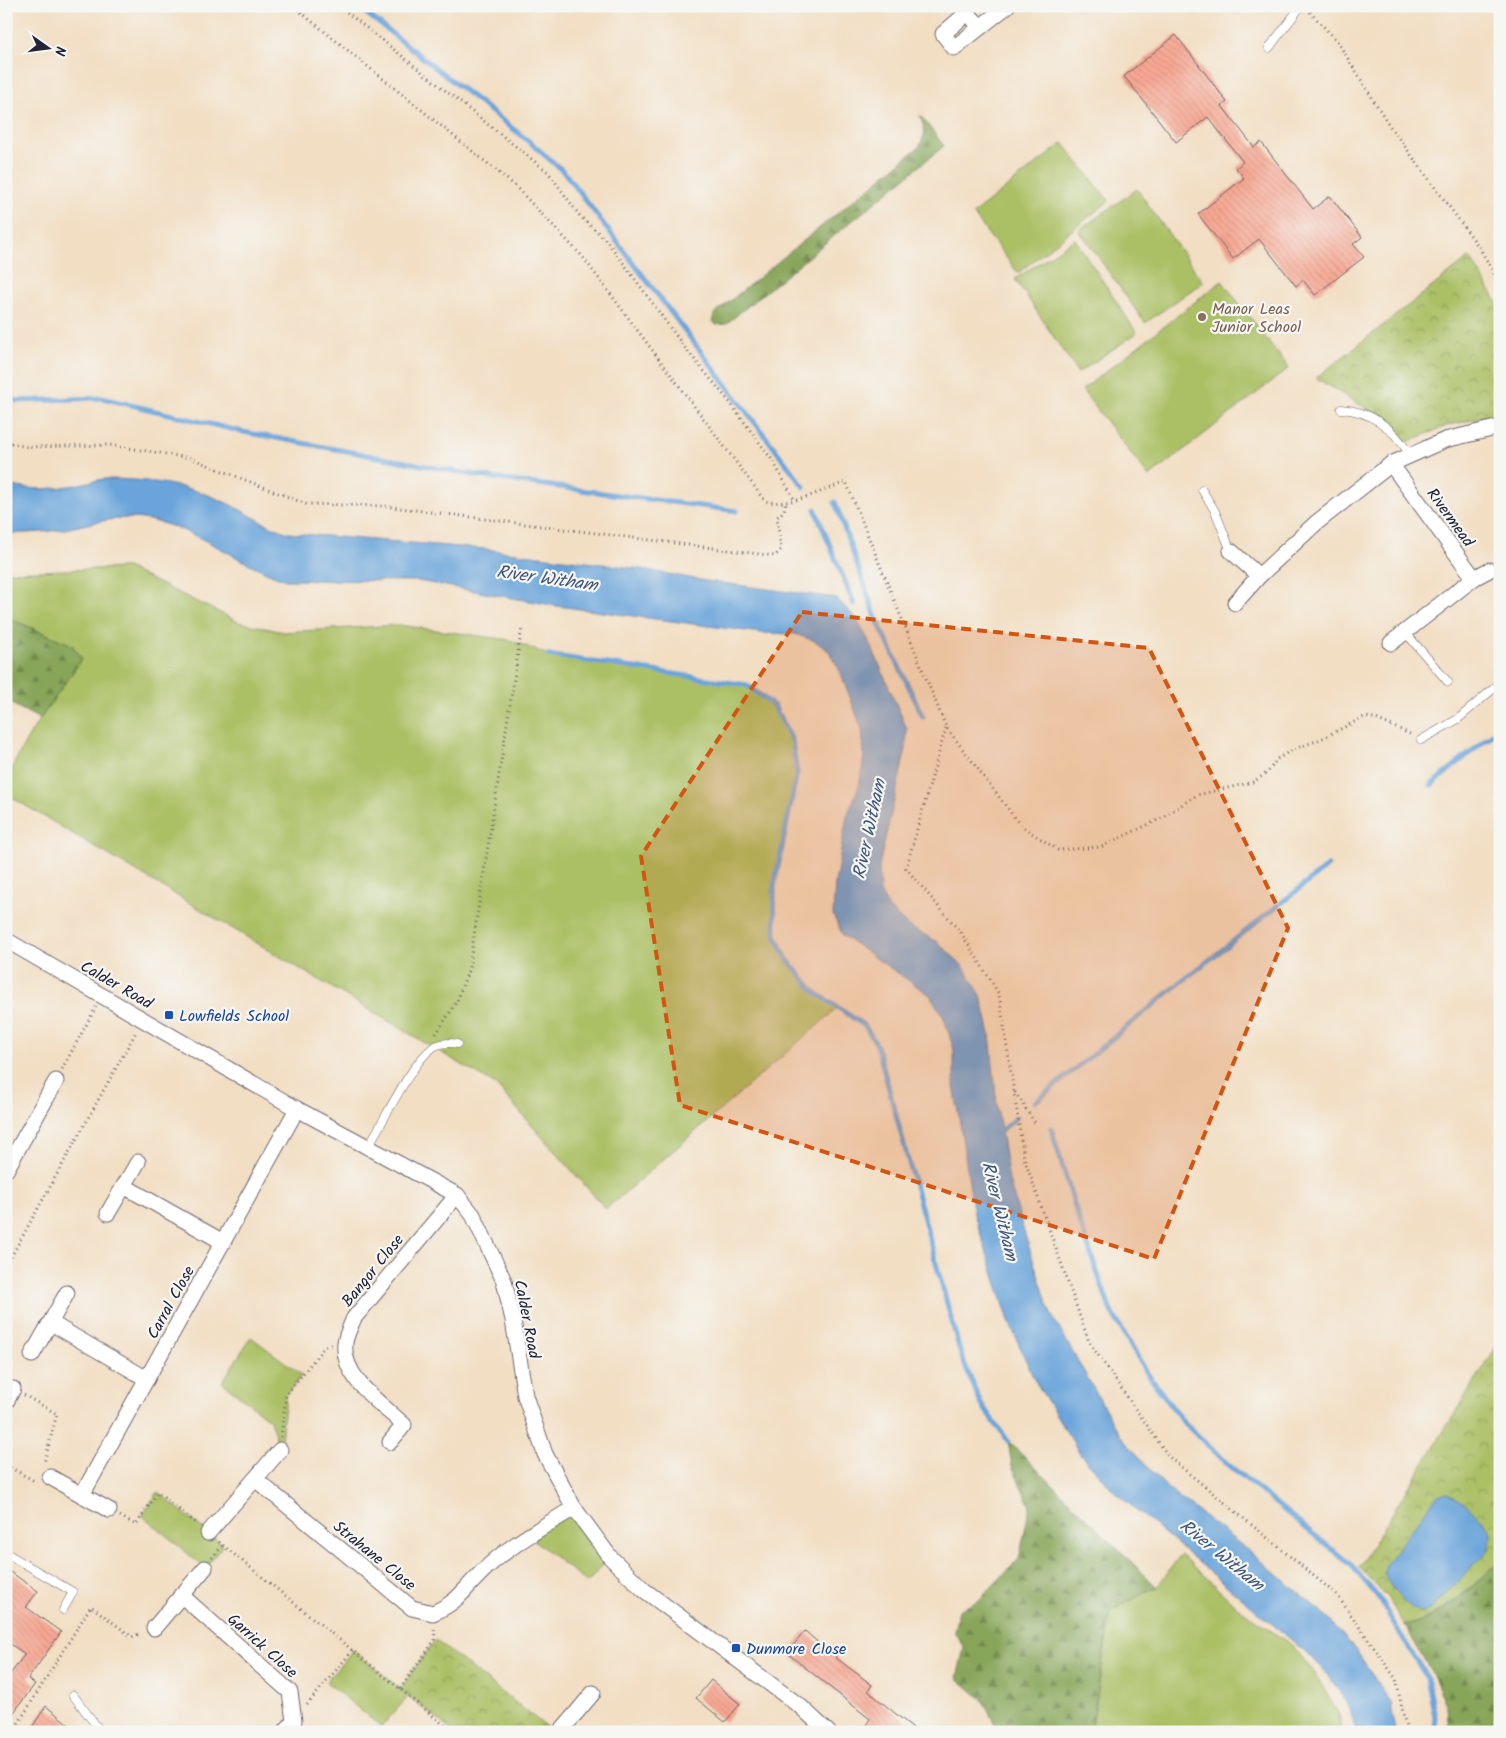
<svg xmlns="http://www.w3.org/2000/svg" width="1506" height="1738" font-family="Kalam,sans-serif">
	<style>
		.grass { fill: #abc065; stroke: #667150 }
		.forest { fill: url(#forest-firs); stroke: #55644a }
		.park { fill: url(#park-crowns); stroke: #667150 }
		.water { fill: #6aa4da; stroke: #46638a }
		.lines { fill: none; stroke-linecap: round; stroke-linejoin: round }
		.stream { stroke: #6aa4da; stroke-width: 5 }
		.building { fill: url(#building-back-hatch) }
		.service-casing { stroke: #6b646b; stroke-width: 9 }
		.minor-casing { stroke: #6b646b; stroke-width: 17 }
		.path { stroke: #6b646b; stroke-width: 3; stroke-dasharray: 1 4; stroke-linecap: butt }
		.service { stroke: #fff; stroke-width: 8 }
		.minor { stroke: #fff; stroke-width: 15 }
		.marked { fill: #d45411; fill-opacity: 0.2; stroke: #d45411; stroke-width: 4; stroke-dasharray: 10 6; stroke-linejoin: round }
		.education-dot { fill: #8d6e63; stroke: #f6f6f2; stroke-width: 2 }
		.transit-dot { fill: #1a4fb4; stroke: #f6f6f2; stroke-width: 2 }
		.labels { text-anchor: middle; stroke-width: 4.5; stroke-linejoin: round; paint-order: stroke }
		.education-label { font-size: 16px; fill: #785e54; stroke: #f6f6f2; text-anchor: start }
		.street-label { font-size: 16px; fill: #22223b; stroke: #f6f6f2 }
		.transit-label { font-size: 16px; fill: #164399; stroke: #f6f6f2; text-anchor: start }
		.water-label { font-size: 18px; font-style: italic; fill: #3f567b; stroke: #f6f6f2 }
	</style>
	<defs>
		<pattern id="forest-firs" width="22" height="20" patternUnits="userSpaceOnUse" patternTransform="scale(1.25)"><rect width="22" height="20" fill="#88a65a"/><path d="M5 1l3.5 6h-7zM16 11l3.5 6h-7z" fill="#6f874c"/></pattern>
		<pattern id="park-crowns" width="20" height="18" patternUnits="userSpaceOnUse" patternTransform="scale(1.25)"><rect width="20" height="18" fill="#abc065"/><path d="M2 6a3 3 0 1 1 6 0M12 15a3 3 0 1 1 6 0" fill="none" stroke="#8b9c54"/></pattern>
		<pattern id="building-back-hatch" width="6" height="6" patternUnits="userSpaceOnUse" patternTransform="scale(1.25)"><rect width="6" height="6" fill="#f8a893"/><path d="M-1 5l2 2M0 0l6 6M5-1l2 2" fill="none" stroke="#d49080"/></pattern>
	</defs>
	<rect width="100%" height="100%" fill="#f6f6f2"/>
	<filter id="ink" filterUnits="userSpaceOnUse"><feTurbulence type="fractalNoise" baseFrequency=".02" numOctaves="2"/><feDisplacementMap in="SourceGraphic" scale="10" xChannelSelector="R" yChannelSelector="G"/><feConvolveMatrix kernelMatrix="1 2 1 2 8 2 1 2 1" color-interpolation-filters="sRGB"/></filter>
	<filter id="wash" filterUnits="userSpaceOnUse"><feTurbulence type="fractalNoise" baseFrequency=".0096" numOctaves="4" result="noise"/><feDisplacementMap in="SourceGraphic" scale="20" xChannelSelector="R" yChannelSelector="G"/><feGaussianBlur stdDeviation="1.12" result="paint"/><feColorMatrix in="noise" values="0 0 0 0 0 0 0 0 0 0 0 0 0 0 0 0 0 1.4 0 .05"/><feComposite in="paint" operator="in"/></filter>
	<g filter="url(#wash)">
		<rect width="100%" height="100%" fill="#f2dec3"/>
		<!-- grass -->
		<g class="grass">
			<polygon points="1063,143 1109,201 1018,273 973,214"/>
			<polygon points="1137,189 1203,282 1145,323 1079,230"/>
			<polygon points="1075,239 1137,333 1078,373 1015,279"/>
			<polygon points="1222,281 1289,368 1149,477 1082,390"/>
			<path d="M127 568 239 622 283 632 399 625 510 640 548 655 747 685 774 706 792 740 797 773 774 887 775 935 787 959 815 992 839 1007 606 1209 496 1085 6 794C6 759 61 689 82 659L72 645 6 617V572Z"/>
			<polygon points="251,1337 302,1375 286,1395 280,1450 270,1420 222,1382"/>
			<polygon points="158,1492 223,1545 205,1568 142,1515"/>
			<polygon points="574,1508 610,1557 587,1583 529,1536"/>
			<polygon points="1181,1554 1237,1607 1293,1646 1315,1674 1339,1715 1342,1732 1091,1732 1111,1610 1157,1587"/>
			<polygon points="353,1650 409,1696 381,1727 326,1682"/>
		</g>
		<!-- forest -->
		<g class="forest">
			<polygon points="920,115 944,146 726,324 716,325 713,321 714,314 920,146 925,132"/>
			<polygon points="6,617 72,645 82,659 40,719 6,701"/>
			<polygon points="1008,1441 1157,1587 1111,1611 1091,1732 999,1732 982,1699 957,1678 964,1648 954,1631 959,1610 978,1601 1019,1559 1030,1506 1012,1466"/>
			<path d="M1500 1561V1732H1449L1447 1706 1432 1673 1405 1626C1443 1619 1472 1586 1500 1561Z"/>
		</g>
		<!-- park -->
		<g class="park">
			<polygon points="1470,257 1500,307 1500,396 1492,415 1446,426 1405,443 1397,427 1316,378"/>
			<path d="M1500 1341V1561C1471 1587 1443 1616 1405 1626L1387 1597 1359 1567Z"/>
			<polygon points="435,1640 553,1732 453,1732 400,1689"/>
		</g>
		<!-- water -->
		<g class="water">
			<path d="M103 479C144 479 182 483 220 500 244 510 265 526 289 533L485 549 641 569 706 581 836 598 856 618 870 643 907 729 906 749 879 866 880 892 889 908 908 926 938 942 963 966 981 995 990 1034 997 1106 1009 1180 1024 1232 1051 1314 1120 1435 1167 1488 1253 1554 1324 1614 1356 1650 1391 1703 1395 1732H1356C1350 1699 1329 1676 1307 1653L1116 1493 1081 1455 1034 1379 1010 1324 974 1214 954 1086V1050L944 1018 930 995 843 936 833 915 835 883 847 816 859 786 864 757 862 729 840 671 829 651 815 641 795 634 762 633 557 606 418 581 286 580C237 563 196 527 143 519 111 515 83 527 52 531 37 533 21 533 6 534V485C45 493 65 487 103 479Z"/>
			<path d="M1446 1493C1459 1496 1488 1522 1491 1535 1492 1540 1489 1546 1488 1551L1432 1608 1424 1613C1407 1609 1391 1589 1384 1574L1386 1564 1438 1495Z"/>
		</g>
		<g class="lines">
			<!-- stream -->
			<g class="stream">
				<polyline points="357,6 531,143 564,172 804,487"/>
				<polyline points="6,397 17,401 102,398 243,432 492,478 737,511"/>
				<polyline points="835,502 876,618 923,717"/>
				<polyline points="815,509 854,604"/>
				<polyline points="548,655 747,685 774,706 792,740 797,773 774,887 775,935 787,959 815,992 865,1026 877,1045 961,1355 981,1404 1008,1441"/>
				<polyline points="1431,785 1500,728"/>
				<polyline points="1035,1102 1180,983 1328,866"/>
				<polyline points="1051,1128 1079,1220 1110,1309 1147,1373 1184,1423 1230,1466 1351,1565 1378,1597 1427,1678 1435,1716 1434,1732"/>
				<polyline points="998,1133 1017,1117"/>
			</g>
		</g>
		<g id="blocks">
			<!-- building -->
			<g class="building">
				<polygon points="1176,35 1227,102 1222,106 1254,147 1261,142 1313,209 1330,196 1362,237 1353,244 1364,257 1315,295 1303,280 1296,286 1259,239 1233,259 1198,214 1244,178 1236,168 1243,162 1208,117 1176,142 1124,76"/>
				<polygon points="6,1569 38,1591 26,1607 61,1632 28,1679 35,1684 6,1723 6,1680 25,1654 6,1641"/>
				<polygon points="805,1631 822,1646 837,1655 835,1657 872,1685 868,1691 918,1732 874,1732 866,1725 870,1719 787,1653"/>
				<polygon points="711,1680 740,1704 725,1722 696,1698"/>
				<polygon points="46,1706 78,1732 29,1732"/>
			</g>
		</g>
	</g>
	<g filter="url(#ink)">
		<use href="#blocks" fill-opacity="0" stroke="#6b646b" stroke-width="1"/>
		<g class="lines">
			<!-- service casing -->
			<g class="service-casing">
				<g id="service">
					<polyline points="1269,48 1301,6"/>
					<path d="M1341 409C1372 411 1394 429 1410 455"/>
					<polyline points="1202,490 1215,511 1231,551"/>
					<polyline points="1405,632 1448,682"/>
					<polyline points="1421,740 1458,719 1500,683"/>
					<path d="M370 1148 373 1138C387 1115 413 1060 435 1046 441 1043 451 1042 457 1044"/>
					<polyline points="6,1553 73,1592 63,1610"/>
					<polyline points="73,1695 101,1732"/>
				</g>
			</g>
			<!-- minor casing -->
			<g class="minor-casing">
				<g id="minor">
					<polyline points="981,27 967,13 943,34 954,48 1007,6"/>
					<polyline points="1391,464 1474,578 1391,643"/>
					<polyline points="1231,551 1259,576"/>
					<polyline points="1474,578 1489,570"/>
					<polyline points="1235,603 1259,576 1316,523 1391,464 1445,440 1500,427"/>
					<polyline points="6,940 297,1109 457,1195 473,1215 504,1281 513,1320 525,1396 545,1454 574,1508 610,1557 644,1590 801,1707 828,1732"/>
					<polyline points="6,1170 56,1081"/>
					<polyline points="124,1186 223,1242"/>
					<polyline points="108,1213 138,1162"/>
					<polyline points="51,1323 147,1379"/>
					<polyline points="32,1355 67,1293"/>
					<polyline points="6,1402 13,1389"/>
					<path d="M390 1442 404 1425C382 1404 341 1378 345 1343 346 1335 351 1325 354 1318L457 1195"/>
					<path d="M280 1450 255 1479 412 1608 433 1613C460 1601 462 1591 482 1572 508 1546 543 1527 574 1508"/>
					<polyline points="50,1477 82,1495"/>
					<polyline points="109,1510 82,1495 297,1109"/>
					<polyline points="208,1533 255,1479"/>
					<polyline points="181,1595 290,1692 294,1721 285,1732"/>
					<polyline points="154,1628 205,1568"/>
					<polyline points="560,1732 593,1693"/>
				</g>
			</g>
			<!-- path -->
			<g class="path">
				<path d="M293 6 513 184 582 256 765 501C790 508 822 490 846 482L946 727 1021 826 1058 850 1101 847 1160 819 1197 795 1253 782 1268 772 1277 759 1294 749 1319 740 1364 717 1374 718 1412 735"/>
				<polyline points="339,6 548,172 580,216 606,240 619,257 685,348 728,400 773,461 794,499"/>
				<polyline points="1310,12 1337,41 1389,125 1479,247 1500,284"/>
				<polyline points="6,442 27,447 110,445 190,458 306,504 384,506 775,556 781,550 777,517 784,511 786,502"/>
				<polyline points="946,728 906,868 962,934 999,994 1024,1158 1089,1342 1169,1457 1337,1595 1396,1679 1407,1732"/>
				<polyline points="436,1034 457,1001 469,968 522,627"/>
				<polyline points="62,1069 96,1007"/>
				<polyline points="1015,1092 1035,1123"/>
				<polyline points="6,1266 136,1032"/>
				<polyline points="24,1395 57,1414 44,1463"/>
				<polyline points="281,1437 286,1395 325,1346 331,1345"/>
				<polyline points="6,1465 36,1482"/>
				<polyline points="120,1516 136,1525 158,1492 198,1525"/>
				<polyline points="219,1542 453,1732"/>
				<polyline points="212,1558 223,1545"/>
				<polyline points="400,1689 435,1640 434,1626"/>
				<polyline points="307,1705 353,1650"/>
				<polyline points="13,1732 91,1606 132,1637 141,1633"/>
			</g>
			<!-- service -->
			<use href="#service" class="service"/>
			<!-- minor -->
			<use href="#minor" class="minor"/>
		</g>
	</g>
	<!-- marked area -->
	<path class="marked" d="M802 612 1149 648 1288 928 1154 1259 680 1105 641 856Z"/>
	<!-- markers -->
	<circle class="education-dot" cx="1202" cy="317" r="5"/>
	<g class="transit-dot">
		<rect x="164" y="1010" width="10" height="10" rx="2.5"/>
		<rect x="731" y="1643" width="10" height="10" rx="2.5"/>
	</g>
	<g class="labels">
		<!-- education labels -->
		<g class="education-label">
			<text x="1212" y="314">Manor Leas<tspan x="1212" dy="18">Junior School</tspan></text>
		</g>
		<!-- street labels -->
		<g class="street-label">
			<text transform="translate(1451 517) rotate(54)" y="6">Rivermead</text>
			<text transform="translate(117 984) rotate(30)" y="6">Calder Road</text>
			<text transform="translate(372 1270) rotate(-51)" y="6">Bangor Close</text>
			<text transform="translate(170 1302) rotate(-61)" y="6">Carral Close</text>
			<text transform="translate(528 1319) rotate(79)" y="6">Calder Road</text>
			<text transform="translate(375 1555) rotate(39)" y="6">Strahane Close</text>
			<text transform="translate(263 1645) rotate(42)" y="6">Garrick Close</text>
		</g>
		<!-- transit labels -->
		<g class="transit-label">
			<text x="179" y="1021">Lowfields School</text>
			<text x="746" y="1654">Dunmore Close</text>
		</g>
		<!-- water labels -->
		<g class="water-label">
			<text transform="translate(547 578) rotate(8)" y="6">River Witham</text>
			<text transform="translate(869 829) rotate(-78)" y="6">River Witham</text>
			<text transform="translate(1000 1211) rotate(76)" y="6">River Witham</text>
			<text transform="translate(1222 1555) rotate(39)" y="6">River Witham</text>
		</g>
	</g>
	<!-- margin -->
	<rect width="1506" height="1738" fill="none" stroke="#f6f6f2" stroke-width="25"/>
	<!-- north arrow -->
	<g transform="translate(48 48) rotate(104)" stroke="#f6f6f2" stroke-width="4" paint-order="stroke">
	<path d="M0-4L9 19L0 12L-9 19Z" fill="#22223b"/>
	<text y="-8" font-size="14" font-weight="bold" text-anchor="middle" fill="#22223b">N</text>
	</g>
</svg>
